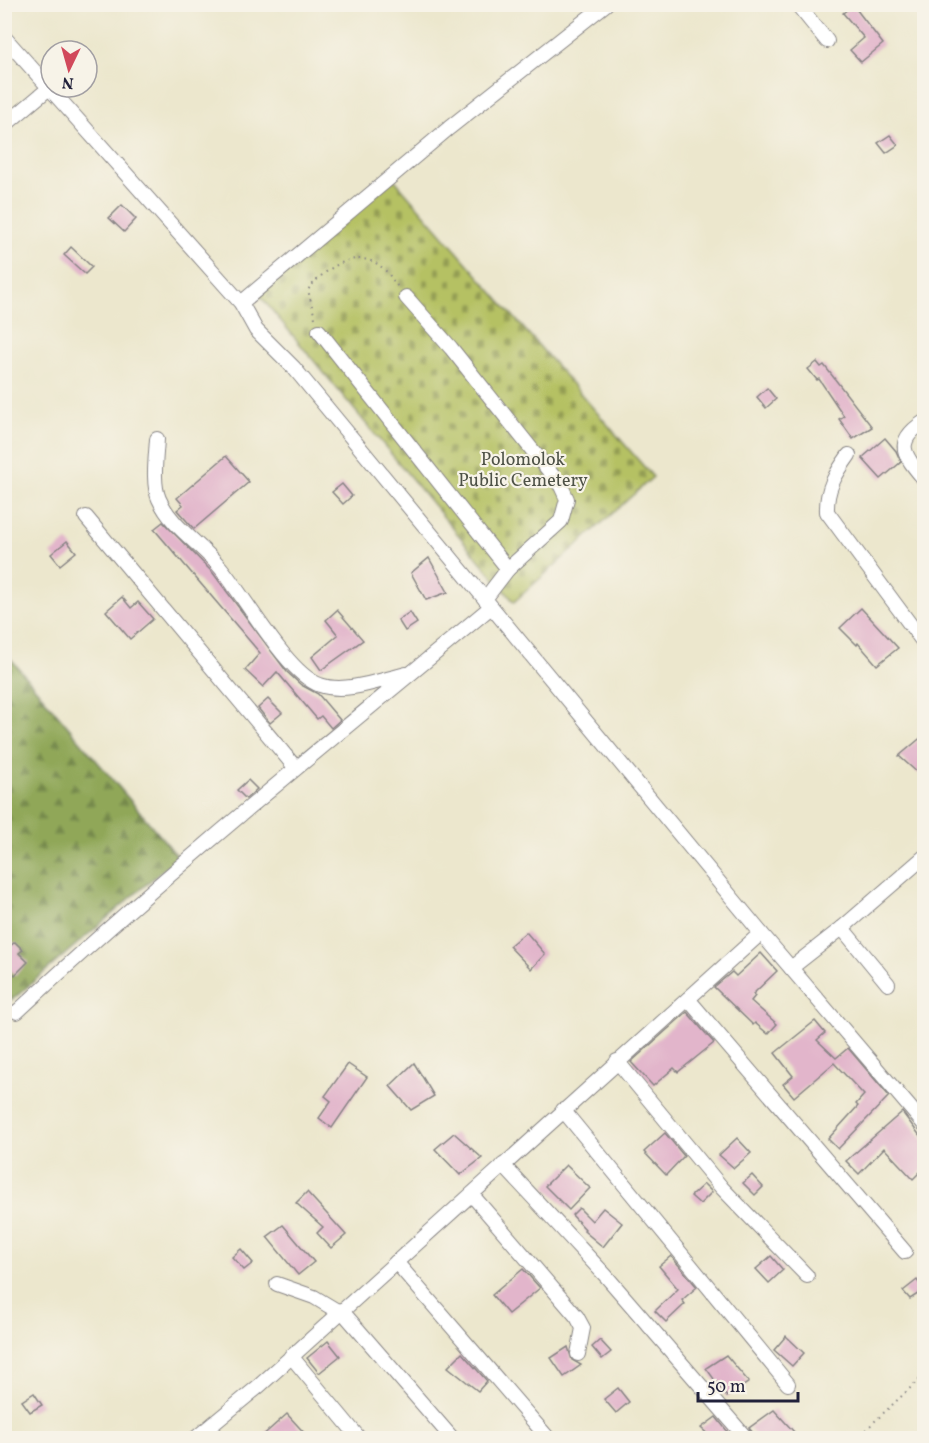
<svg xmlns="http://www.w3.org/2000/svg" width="929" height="1443" font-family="Vollkorn,serif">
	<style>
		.forest { fill: url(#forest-firs); stroke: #59644a; stroke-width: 1.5 }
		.cemetery { fill: url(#cemetery-stones); stroke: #6c724f; stroke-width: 1.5 }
		.building { fill: #e2b5cb }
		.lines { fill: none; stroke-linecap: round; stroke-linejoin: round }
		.minor-casing { stroke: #878484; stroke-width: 16 }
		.path { stroke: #878484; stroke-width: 2; stroke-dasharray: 1.5 4.5; stroke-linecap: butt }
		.minor { stroke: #fff; stroke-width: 14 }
		.labels { text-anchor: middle; stroke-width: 4.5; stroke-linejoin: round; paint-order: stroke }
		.park-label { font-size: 18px; fill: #4e5247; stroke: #f7f3e8 }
	</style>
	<defs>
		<pattern id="forest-firs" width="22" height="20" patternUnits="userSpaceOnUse" patternTransform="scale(1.5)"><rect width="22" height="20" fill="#90a759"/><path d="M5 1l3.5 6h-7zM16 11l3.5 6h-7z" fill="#75884b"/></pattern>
		<pattern id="cemetery-stones" width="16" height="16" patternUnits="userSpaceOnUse" patternTransform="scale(1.5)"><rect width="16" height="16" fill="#b5c163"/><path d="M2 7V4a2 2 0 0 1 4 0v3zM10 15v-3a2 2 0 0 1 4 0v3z" fill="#939c53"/></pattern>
	</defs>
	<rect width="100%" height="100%" fill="#f7f3e8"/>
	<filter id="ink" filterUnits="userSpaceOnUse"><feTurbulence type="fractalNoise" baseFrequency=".0167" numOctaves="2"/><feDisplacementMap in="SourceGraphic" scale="12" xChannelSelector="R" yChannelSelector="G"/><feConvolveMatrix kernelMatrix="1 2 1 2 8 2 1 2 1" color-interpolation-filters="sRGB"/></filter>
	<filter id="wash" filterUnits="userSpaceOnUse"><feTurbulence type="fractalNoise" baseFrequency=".008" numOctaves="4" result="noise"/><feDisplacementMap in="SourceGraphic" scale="24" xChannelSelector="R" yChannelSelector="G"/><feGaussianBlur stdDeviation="1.35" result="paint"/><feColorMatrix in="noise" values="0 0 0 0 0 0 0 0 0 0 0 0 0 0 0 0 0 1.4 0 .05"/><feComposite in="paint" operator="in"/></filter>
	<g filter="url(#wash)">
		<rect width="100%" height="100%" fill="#ece7cd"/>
		<!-- forest -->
		<polygon class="forest" points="4,651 178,857 12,1000 4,991"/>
		<!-- cemetery -->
		<polygon class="cemetery" points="394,179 653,477 514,602 256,291"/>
		<g id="blocks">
			<!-- building -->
			<g class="building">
				<polygon points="853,5 883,44 861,62 850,50 864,38 843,13"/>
				<polygon points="890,135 898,145 886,153 878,143"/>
				<polygon points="122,205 136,219 124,232 109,218"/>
				<polygon points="71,247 92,267 85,274 64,255"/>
				<polygon points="817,362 821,367 824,365 872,427 853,439 839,419 844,416 819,379 817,380 808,369"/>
				<polygon points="767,388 776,399 766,408 757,397"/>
				<polygon points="885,438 896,451 901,462 881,479 862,458"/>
				<polygon points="226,456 249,482 194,529 177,510 183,505 177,498"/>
				<polygon points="342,484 352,496 343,504 332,492"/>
				<polygon points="163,522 213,573 287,672 301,685 318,694 340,720 331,728 321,716 317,719 277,672 263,687 245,670 260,653 154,529"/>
				<polygon points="67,541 76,552 60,565 51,554"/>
				<polygon points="429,558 448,592 426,600 411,573"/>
				<polygon points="122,597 131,608 138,602 153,619 130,639 106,611"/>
				<polygon points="861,608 898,648 877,665 858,643 857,645 840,628"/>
				<polygon points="337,610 363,640 321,670 312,657 338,635 326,620"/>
				<polygon points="410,612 417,623 405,631 398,620"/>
				<polygon points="268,699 282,713 270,723 258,708"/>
				<polygon points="924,735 924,768 919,774 899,756"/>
				<polygon points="248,780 257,789 246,799 237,790"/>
				<polygon points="526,932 545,954 531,969 509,946"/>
				<polygon points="15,942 23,950 19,953 28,962 15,975 4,965 4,951"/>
				<polygon points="761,953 777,971 753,994 755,996 751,1001 777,1024 768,1034 755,1023 753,1025 714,987 732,972 736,976"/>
				<polygon points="687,1012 714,1043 678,1072 674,1068 653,1086 631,1062"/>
				<polygon points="815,1021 825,1033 817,1040 836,1058 848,1048 889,1096 838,1149 828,1139 858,1106 856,1104 864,1095 834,1063 794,1097 783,1084 793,1076 775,1053"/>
				<polygon points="414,1063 434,1096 411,1110 390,1086"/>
				<polygon points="348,1064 367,1077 332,1128 319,1118 331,1101 325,1096"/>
				<polygon points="902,1112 924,1141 924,1168 913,1179 884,1148 859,1174 846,1161"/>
				<polygon points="454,1133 482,1158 460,1175 435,1149"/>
				<polygon points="665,1133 684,1156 666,1175 644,1152"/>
				<polygon points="737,1138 751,1153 734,1168 719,1155"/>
				<polygon points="566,1165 590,1188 569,1210 545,1186"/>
				<polygon points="752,1175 763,1187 755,1195 743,1183"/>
				<polygon points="704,1184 712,1192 700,1204 691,1196"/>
				<polygon points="307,1192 346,1235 331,1248 317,1233 323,1227 296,1203"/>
				<polygon points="579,1208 592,1221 603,1208 622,1223 603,1247 584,1231 585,1229 572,1215"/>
				<polygon points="283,1225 314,1262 298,1275 267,1237"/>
				<polygon points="241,1249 253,1263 244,1270 232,1257"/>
				<polygon points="671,1256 697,1287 682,1300 685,1304 666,1322 655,1311 678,1289 659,1266"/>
				<polygon points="771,1256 783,1270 769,1283 756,1269"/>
				<polygon points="523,1269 540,1288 508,1314 492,1295"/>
				<polygon points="917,1280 924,1290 910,1299 903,1291"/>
				<polygon points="786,1336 804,1353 792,1366 774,1350"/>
				<polygon points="600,1340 611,1352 602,1359 592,1347"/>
				<polygon points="328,1341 340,1356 319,1373 307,1358"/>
				<polygon points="568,1347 572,1360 581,1365 564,1377 551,1358"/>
				<polygon points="462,1353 487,1381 478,1391 448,1367"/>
				<polygon points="726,1355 749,1382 727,1397 706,1368"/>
				<polygon points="618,1388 629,1402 616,1413 604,1399"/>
				<polygon points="34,1393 42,1405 30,1412 22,1401"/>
				<polygon points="774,1410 794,1432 787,1438 757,1438 749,1428"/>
				<polygon points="287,1414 309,1438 260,1438"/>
				<polygon points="716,1417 728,1432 720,1438 712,1438 701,1428"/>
			</g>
		</g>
	</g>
	<g filter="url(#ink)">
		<use href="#blocks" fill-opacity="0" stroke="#878484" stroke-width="1.5"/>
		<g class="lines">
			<!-- minor casing -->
			<g class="minor-casing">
				<g id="minor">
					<polyline points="797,4 827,41"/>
					<polyline points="4,37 241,303 256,330 294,368 761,933 924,1124"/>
					<polyline points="4,126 48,89"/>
					<polyline points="241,303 449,128 606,4"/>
					<polyline points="319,331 508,569 561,521 567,499 561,486 451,348 406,297"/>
					<path d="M924 422C893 442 904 455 924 479"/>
					<path d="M157 439C156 457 152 483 159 499 172 528 200 543 220 567 244 595 287 674 320 685 345 694 381 680 406 674"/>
					<path d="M849 455C836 473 826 489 827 512L924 643"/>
					<polyline points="86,517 295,767"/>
					<polyline points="485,599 508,569"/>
					<polyline points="842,928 888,984"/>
					<polyline points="791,968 842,928 924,857"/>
					<polyline points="688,999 905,1252"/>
					<path d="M17 1012C169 870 331 740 491 607"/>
					<polyline points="617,1061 722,1188 807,1276"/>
					<polyline points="563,1110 788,1384"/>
					<polyline points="503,1165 606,1276 746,1438"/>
					<polyline points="472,1195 577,1317 583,1328 578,1354"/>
					<polyline points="396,1262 548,1438"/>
					<polyline points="277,1284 314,1297 339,1312"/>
					<polyline points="341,1310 452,1438"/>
					<polyline points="291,1356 359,1438"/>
					<polyline points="196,1438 259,1386 761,933"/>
				</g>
			</g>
			<!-- path -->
			<g class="path">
				<path d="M315 318 308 290C323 270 355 247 380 266 387 270 393 281 398 287"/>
				<polyline points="857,1438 924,1375"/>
			</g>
			<!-- minor -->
			<use href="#minor" class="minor"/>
		</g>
	</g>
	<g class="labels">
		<!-- park labels -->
		<g class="park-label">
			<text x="523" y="465">Polomolok<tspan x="523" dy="21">Public Cemetery</tspan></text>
		</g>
	</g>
	<!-- margin -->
	<rect width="929" height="1443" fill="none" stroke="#f7f3e8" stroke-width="24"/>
	<!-- north arrow -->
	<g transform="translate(69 69) rotate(185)"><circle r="28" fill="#f7f3e8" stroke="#a29fa3" stroke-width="1.5"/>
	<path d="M0-4.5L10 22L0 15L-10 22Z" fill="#d1495b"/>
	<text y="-9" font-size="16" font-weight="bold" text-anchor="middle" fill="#22223b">N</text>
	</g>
	<!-- scale -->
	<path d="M698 1392v9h100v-9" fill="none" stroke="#22223b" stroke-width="3"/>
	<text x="707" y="1392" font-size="18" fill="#22223b" stroke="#f7f3e8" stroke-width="4.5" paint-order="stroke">50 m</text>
</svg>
